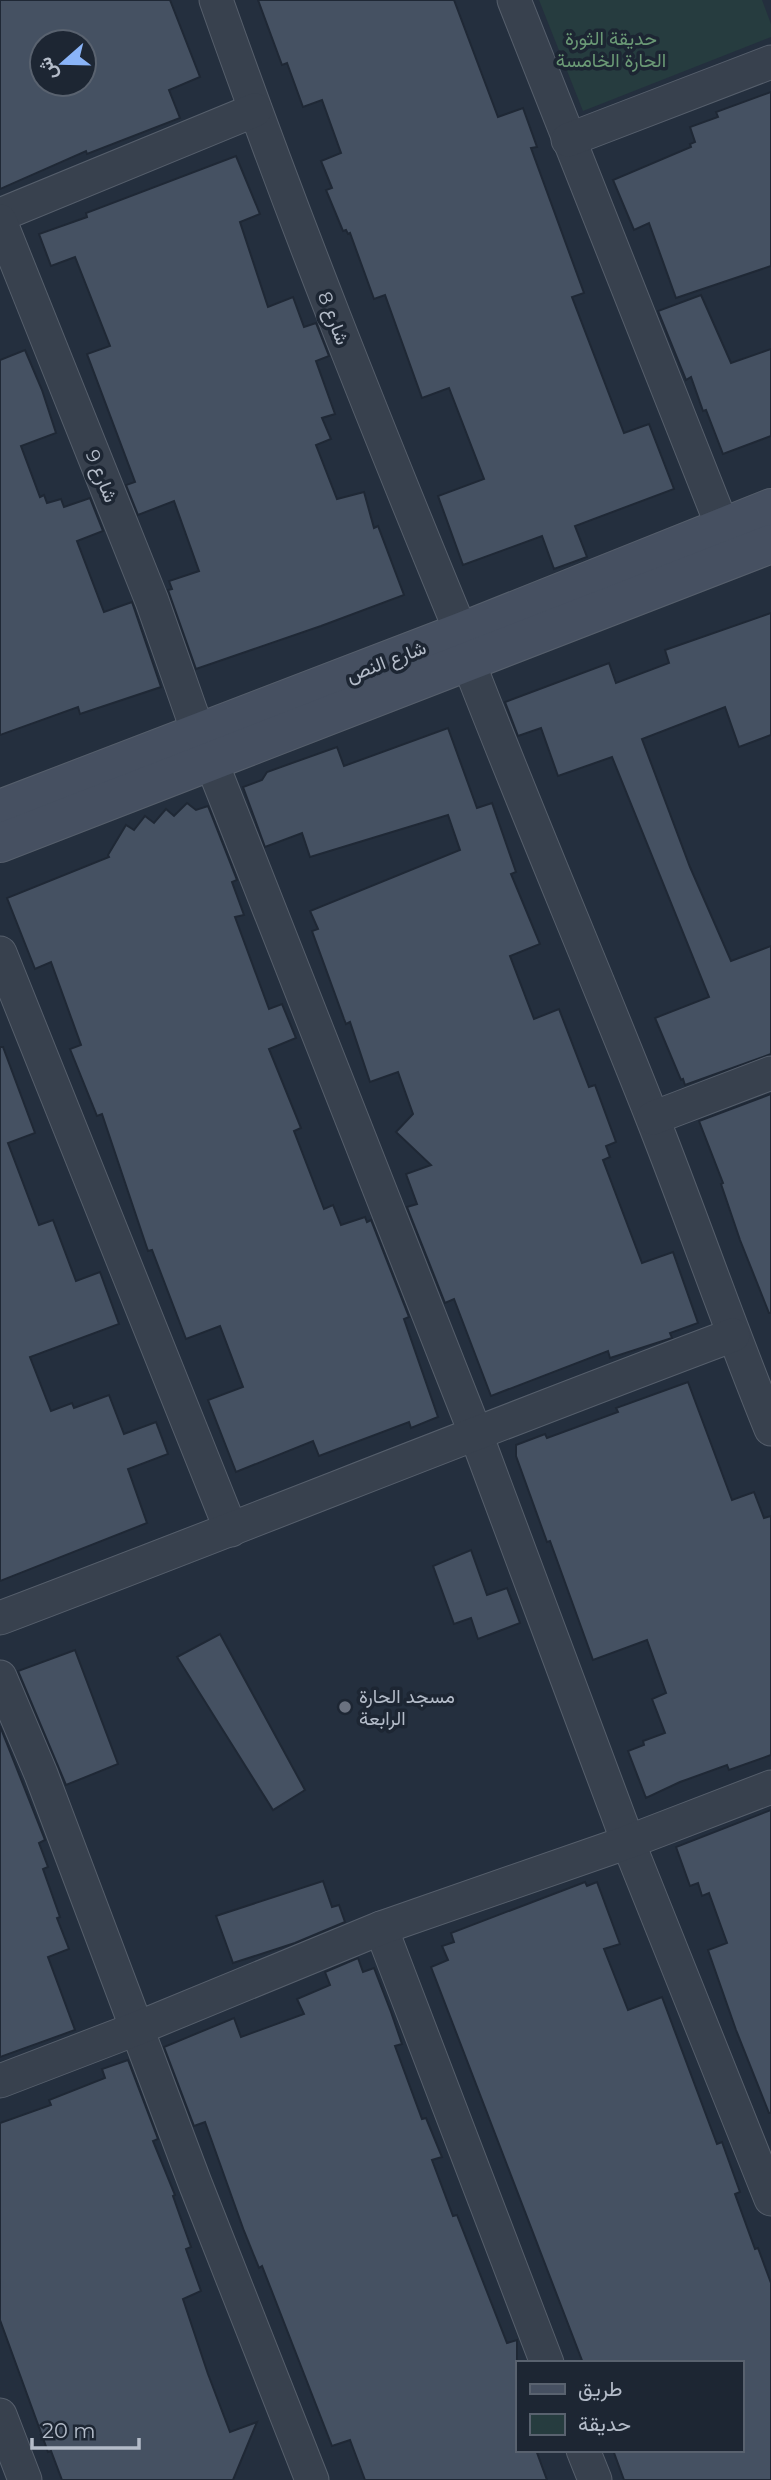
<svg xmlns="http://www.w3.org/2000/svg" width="771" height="2480" font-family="Montserrat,Vazirmatn,sans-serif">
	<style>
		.green { fill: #263c3f }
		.building { fill: #455162; stroke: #1f2835; stroke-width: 2; fill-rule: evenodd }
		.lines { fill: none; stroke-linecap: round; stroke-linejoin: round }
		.street-casing { stroke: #565f6c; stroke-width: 35 }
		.secondary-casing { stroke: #565f6c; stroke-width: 40 }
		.street { stroke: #38414e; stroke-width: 33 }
		.secondary { stroke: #465061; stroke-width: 38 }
		.worship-dot { fill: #6b7280; stroke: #1d2633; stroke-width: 2.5 }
		.labels { text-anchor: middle; stroke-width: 7; stroke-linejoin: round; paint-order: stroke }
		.park-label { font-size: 19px; fill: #6b9a76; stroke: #1d2633 }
		.street-label { font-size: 19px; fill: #b4bcc9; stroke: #1d2633 }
		.poi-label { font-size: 19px; fill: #b4bcc9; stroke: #1d2633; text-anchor: start }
	</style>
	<rect width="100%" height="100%" fill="#242f3e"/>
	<!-- green -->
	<polygon class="green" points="539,0 762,0 771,24 771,37 583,111"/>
	<!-- building -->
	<g class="building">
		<path d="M0 0H170L200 77 169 90 180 118 87 154 86 151 0 189ZM42 42H84V84H42Z"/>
		<polygon points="258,0 454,0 498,117 523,108 537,147 531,148 584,293 572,297 624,433 649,424 674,489 575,526 587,557 554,569 542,536 463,565 438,496 484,479 449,388 422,398 385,295 374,299 350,233 348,234 346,230 343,231 326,190 332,188 321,161 341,153 322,100 303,107 287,63 282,65"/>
		<polygon points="771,92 771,266 676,298 649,223 634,230 613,180 691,147 690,144 695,142 690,127 718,117 716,112"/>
		<polygon points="236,156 260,214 240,222 268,307 293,297 304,327 316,323 329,356 316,361 335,414 322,418 331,439 316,445 337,499 364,492 374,528 378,526 404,595 321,626 196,669 168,590 172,589 169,581 199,571 174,501 138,515 126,485 135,482 87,354 110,346 75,257 51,266 39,234 87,217 86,213"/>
		<polygon points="701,295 731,363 771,349 771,436 723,454 706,410 703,411 691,377 686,380 658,311"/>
		<polygon points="25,350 42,390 56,433 21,446 40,497 44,495 47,503 61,499 64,507 90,498 103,531 77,541 104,612 132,602 161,687 80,714 78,707 0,735 0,360"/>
		<polygon points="771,613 771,735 739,747 725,707 642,739 690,867 731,961 771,946 771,1054 685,1085 683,1079 681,1080 655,1018 709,997 612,757 558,776 541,728 518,736 505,702 609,663 616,683 669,663 665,650"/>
		<polygon points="448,728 477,808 492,803 516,872 511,874 540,944 510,956 534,1019 559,1009 589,1087 595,1085 616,1142 606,1146 610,1157 603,1160 642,1263 673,1252 698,1323 670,1333 672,1338 610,1358 608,1351 491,1396 454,1299 445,1303 407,1207 417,1204 406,1174 431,1165 396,1132 413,1114 398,1072 370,1082 350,1022 346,1024 344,1019 312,931 318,929 310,911 460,850 448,815 310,857 302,833 265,847 243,787 262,780 267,772 337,747 344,766"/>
		<polygon points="187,803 196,810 208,806 237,880 232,882 244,915 235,917 269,1009 282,1004 296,1038 269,1049 301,1128 294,1131 324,1209 333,1205 341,1225 365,1217 367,1222 371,1220 409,1317 404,1319 438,1417 411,1428 409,1422 319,1456 313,1441 236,1472 208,1400 243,1387 220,1326 186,1339 152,1250 148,1251 102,1114 97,1116 70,1049 81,1045 51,962 35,969 7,898 109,857 108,855 126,825 134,830 145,816 154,823 166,809 174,816"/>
		<polygon points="0,1047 3,1047 35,1133 8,1143 39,1225 53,1220 76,1281 100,1272 119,1324 30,1357 51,1411 72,1403 74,1408 109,1395 124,1434 156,1422 168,1454 128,1469 147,1523 0,1581"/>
		<polygon points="771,1094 771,1313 769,1313 740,1240 721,1184 723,1183 699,1121"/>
		<polygon points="688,1382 732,1500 754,1492 764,1518 771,1516 771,1755 729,1770 727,1765 680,1782 646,1798 628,1751 644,1745 643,1741 665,1733 652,1699 666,1693 647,1640 593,1660 550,1541 547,1542 516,1456 516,1445 545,1434 547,1438 618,1412 616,1408"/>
		<polygon points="471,1550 487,1595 507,1588 520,1623 478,1639 471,1618 454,1624 433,1566"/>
		<polygon points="220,1634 305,1790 273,1810 177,1657"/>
		<polygon points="75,1650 118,1764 66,1785 18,1671"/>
		<polygon points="0,1726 45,1840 39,1843 48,1867 43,1869 60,1917 57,1918 69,1949 48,1957 75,2030 0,2057"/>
		<polygon points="771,1810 771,2113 769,2113 736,2030 708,1950 727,1943 709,1893 702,1896 698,1883 690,1886 676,1847"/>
		<polygon points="323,1881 332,1907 339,1905 345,1922 295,1943 233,1963 216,1916"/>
		<polygon points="585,1882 587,1886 597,1882 620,1944 604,1949 628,2010 662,1997 717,2144 722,2142 740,2192 735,2194 755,2249 758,2248 771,2283 771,2480 624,2480 613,2450 741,2450 741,2363 583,2363 431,1967 448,1960 442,1946 454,1942 451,1933"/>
		<polygon points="358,1958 363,1972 374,1968 391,2012 402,2044 395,2046 422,2119 426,2118 442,2157 432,2160 453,2216 457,2215 507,2343 517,2340 517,2450 536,2450 547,2480 365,2480 350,2440 332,2446 262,2266 259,2268 244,2231 205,2122 194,2126 164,2047 234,2018 241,2037 304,2014 297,1999 330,1985 325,1972"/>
		<polygon points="128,2060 158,2139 153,2141 175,2195 173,2196 191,2247 186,2249 201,2291 183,2299 208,2374 230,2432 257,2422 233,2480 62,2480 51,2451 48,2452 0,2320 0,2123 51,2105 49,2100 105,2078 102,2069"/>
	</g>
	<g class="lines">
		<!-- street casing -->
		<g class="street-casing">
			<g id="street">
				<path d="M216 0C291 213 375 423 461 632"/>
				<polyline points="514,0 723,528"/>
				<polyline points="568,140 771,62"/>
				<polyline points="0,215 255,110"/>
				<polyline points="0,221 152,601 198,732"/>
				<path d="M468 661C527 814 592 965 652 1117 693 1221 729 1326 771 1429"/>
				<polyline points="211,761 475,1432 628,1842 771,2199"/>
				<polyline points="0,953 231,1530"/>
				<polyline points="653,1118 771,1073"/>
				<path d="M0 1618C245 1525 488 1427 733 1335"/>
				<polyline points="0,1677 41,1774 195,2183 312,2480"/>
				<polyline points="381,1928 547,2363"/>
				<polyline points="0,2081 138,2028 381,1928 628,1842 771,1787"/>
				<polyline points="0,2415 25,2480"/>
				<polyline points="583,2450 595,2480"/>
			</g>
		</g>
		<!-- secondary casing -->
		<g class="secondary-casing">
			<g id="secondary">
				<polyline points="0,809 461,632 771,508"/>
				<polyline points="0,843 771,544"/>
			</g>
		</g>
		<!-- street -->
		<use href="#street" class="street"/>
		<!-- secondary -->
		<use href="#secondary" class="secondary"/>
	</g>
	<!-- markers -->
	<circle class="worship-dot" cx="345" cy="1707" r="7"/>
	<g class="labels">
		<!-- park labels -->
		<g class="park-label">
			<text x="611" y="45">حديقة الثورة<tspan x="611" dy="22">الحارة الخامسة</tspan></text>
		</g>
		<!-- street labels -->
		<g class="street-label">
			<text transform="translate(334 318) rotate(69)" y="7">شارع 8</text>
			<text transform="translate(102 476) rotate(68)" y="7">شارع 9</text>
			<text transform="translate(386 661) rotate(-21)" y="7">شارع النص</text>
		</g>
		<!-- poi labels -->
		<g class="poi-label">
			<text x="359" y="1703">مسجد الحارة<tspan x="359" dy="22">الرابعة</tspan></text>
		</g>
	</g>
	<!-- legend -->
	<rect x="516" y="2361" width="228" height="91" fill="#1d2633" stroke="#59626f" stroke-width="2"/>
	<rect x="530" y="2384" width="35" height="10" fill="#465061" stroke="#59626f" stroke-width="2"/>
	<text x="578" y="2396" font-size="21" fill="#b4bcc9">طريق</text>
	<rect x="530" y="2414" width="35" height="21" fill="#263c3f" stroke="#59626f" stroke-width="2"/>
	<text x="578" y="2431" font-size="21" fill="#b4bcc9">حديقة</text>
	<!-- north arrow -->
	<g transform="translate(63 63) rotate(250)"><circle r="33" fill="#1d2633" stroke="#59626f" stroke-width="2"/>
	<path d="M0-5L12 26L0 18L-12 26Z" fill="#8ab4f8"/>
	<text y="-10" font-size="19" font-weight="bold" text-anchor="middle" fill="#b4bcc9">ش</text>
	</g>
	<!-- scale -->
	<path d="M32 2438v10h107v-10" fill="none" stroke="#b4bcc9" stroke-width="3.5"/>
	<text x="42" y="2438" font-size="21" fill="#b4bcc9" stroke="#1d2633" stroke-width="5" paint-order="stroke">20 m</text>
</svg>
